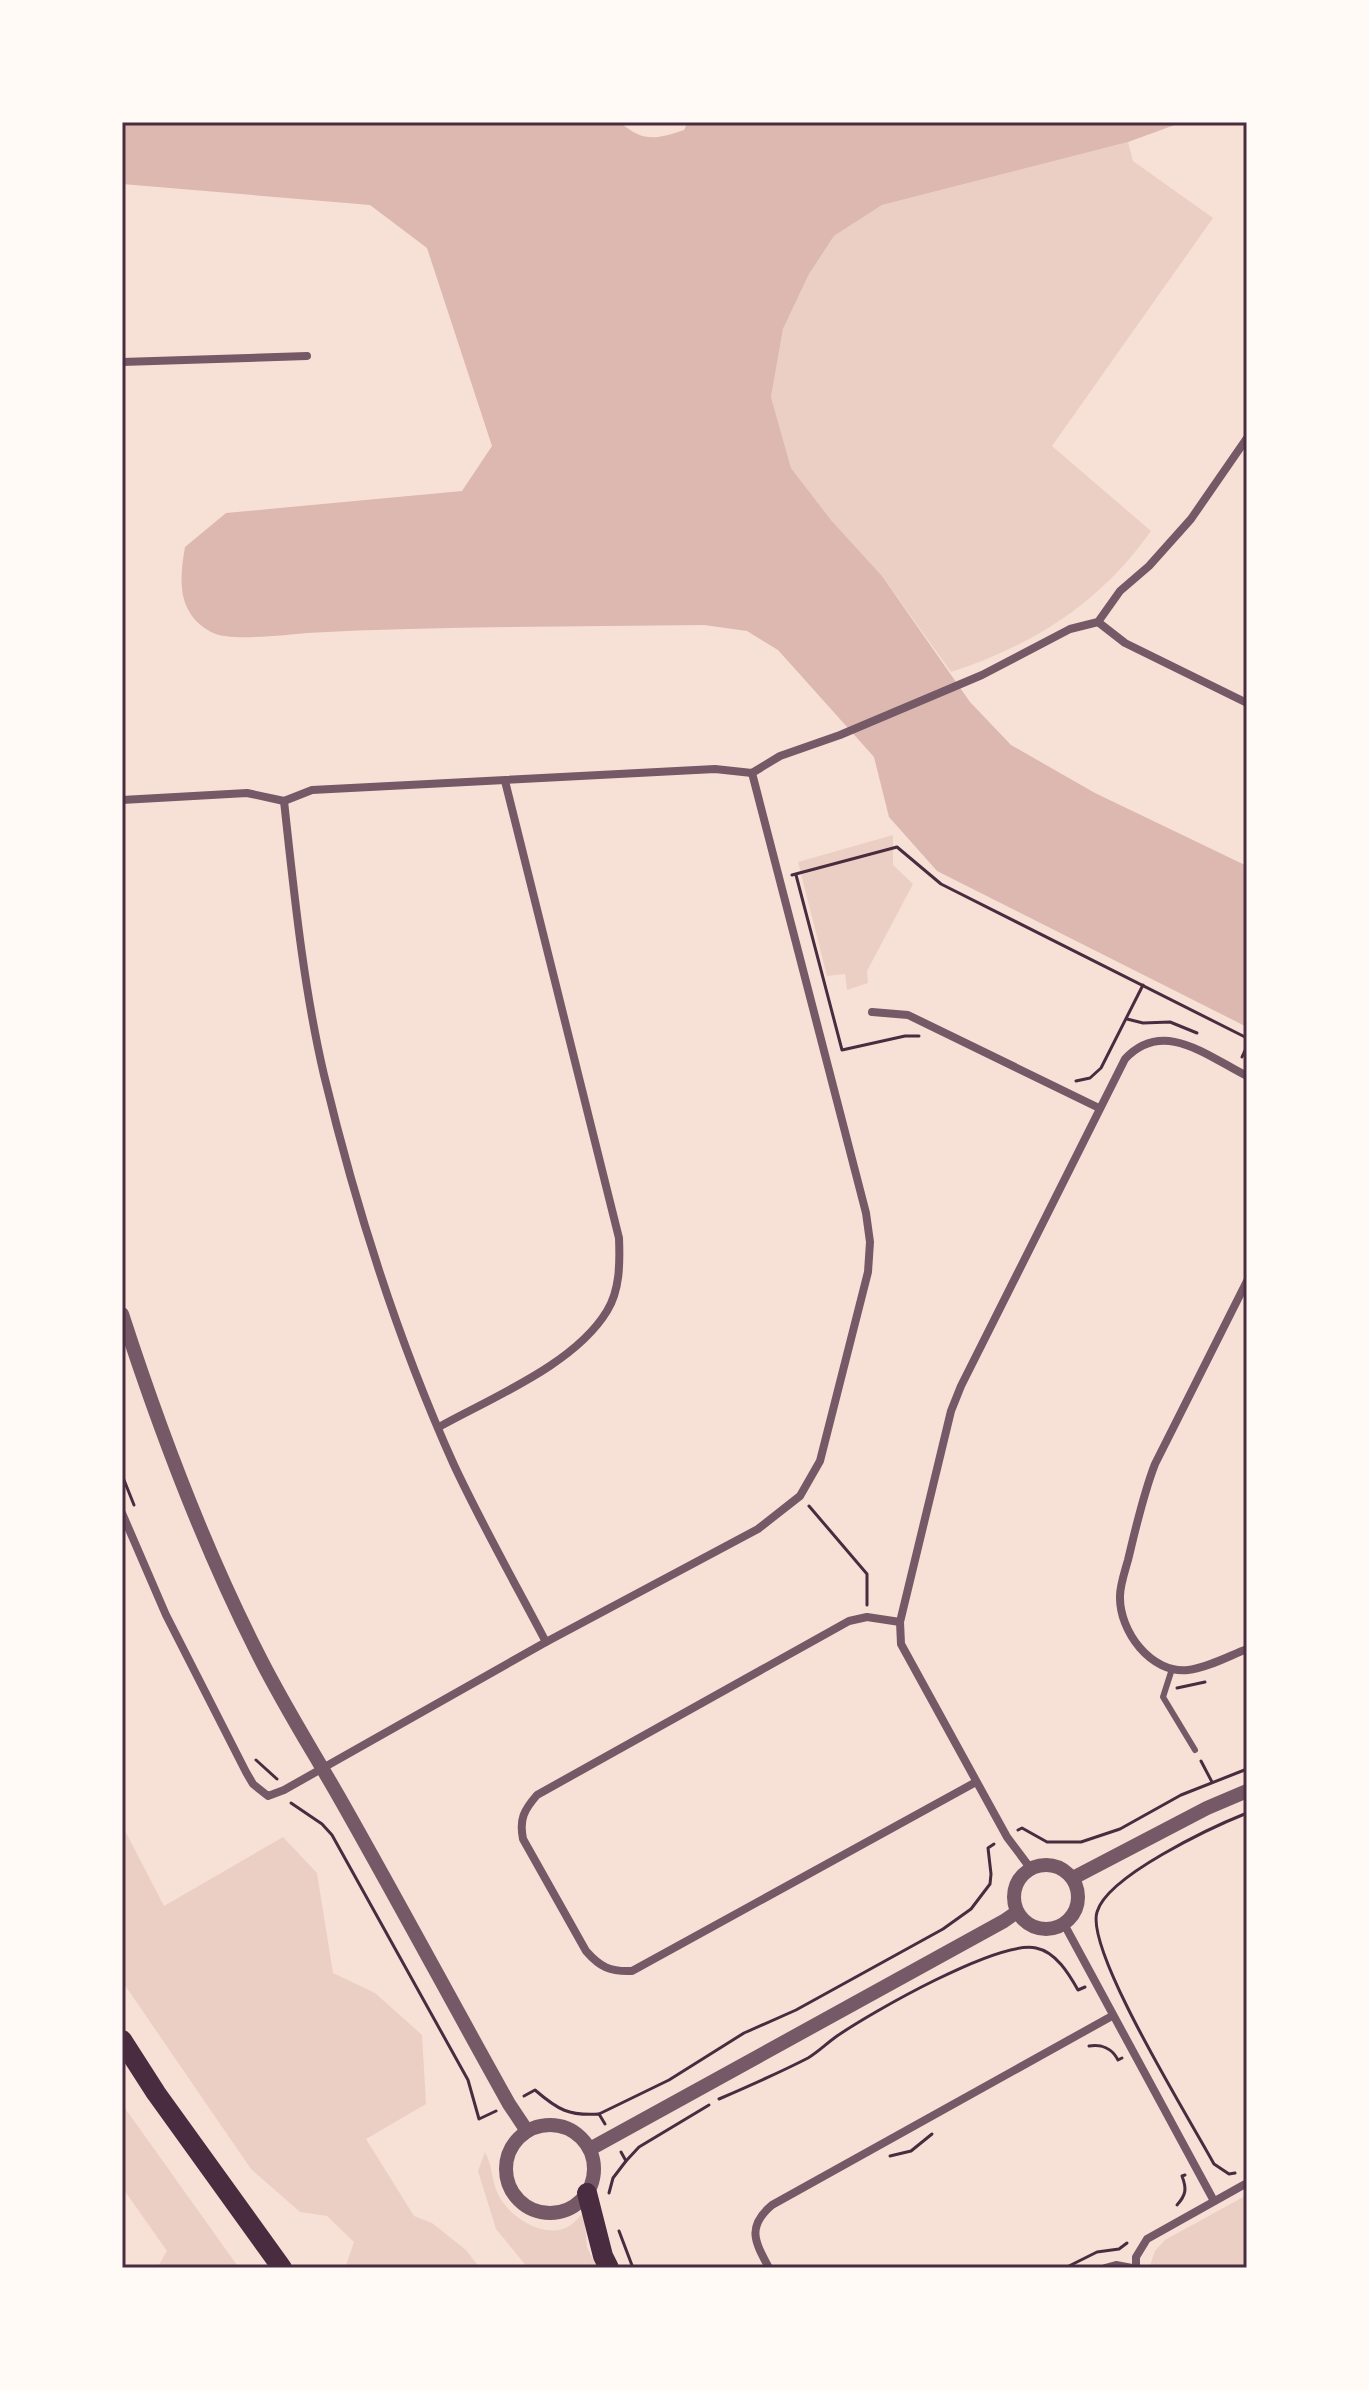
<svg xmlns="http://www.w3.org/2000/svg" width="1369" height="2390" font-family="Cabin,sans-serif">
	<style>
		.green { fill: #ebcfc5 }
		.water { fill: #dcb8b0 }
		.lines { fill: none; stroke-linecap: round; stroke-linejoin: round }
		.path { stroke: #4a2c40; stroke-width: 3 }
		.service { stroke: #755966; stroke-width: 6 }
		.minor { stroke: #755966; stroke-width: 8 }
		.tertiary { stroke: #755966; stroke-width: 14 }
		.motorway { stroke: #4a2c40; stroke-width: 20 }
		.neatline { fill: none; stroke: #4a2c40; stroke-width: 3 }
	</style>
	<rect width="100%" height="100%" fill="#f7e1d7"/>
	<!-- green -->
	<g class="green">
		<path d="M1128 142 1133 161 1213 218 1052 446 1151 531C1100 603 1034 645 951 672L882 576 831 520 791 468 771 397 783 329 809 274 834 236 882 205Z"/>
		<polygon points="893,835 893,865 913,884 867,971 868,983 847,990 845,974 827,976 798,862"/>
		<polygon points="122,1825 164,1906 283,1837 317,1873 333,1973 375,1993 422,2035 426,2104 366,2139 414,2216 432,2223 466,2250 480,2268 345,2268 354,2242 327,2216 300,2212 251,2169 122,1981"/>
		<polygon points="122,2104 239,2268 157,2268 167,2251 122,2187"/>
		<path d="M485 2152C493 2166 491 2180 498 2194 508 2216 545 2242 571 2225 575 2222 580 2216 584 2212L587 2247 597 2268H528L496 2229 478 2171Z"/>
		<polygon points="1247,2195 1247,2268 1149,2268 1155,2251 1165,2240"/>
	</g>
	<!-- water -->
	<path class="water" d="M122 122H620C643 143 657 139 684 130L688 122H1183L1128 142 882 205 834 236 809 274 783 329 771 397 791 468 831 520 882 576 970 702 1011 745 1095 793 1247 866V1027L937 871 889 817 874 757 778 650 747 631 704 625C572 627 440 626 307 633 286 635 228 642 211 632 177 613 179 581 185 547L226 513 462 491 492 446 427 248 370 205 122 184Z"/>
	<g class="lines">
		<!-- path -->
		<g class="path">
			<polyline points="792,875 897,847 941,884 1247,1038"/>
			<polyline points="796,875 842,1050 905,1036 919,1036"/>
			<polyline points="1127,1019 1143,1023 1170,1022 1197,1033"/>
			<polyline points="1242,1057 1247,1046"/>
			<polyline points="1076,1081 1090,1078 1101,1068 1143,985"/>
			<polyline points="122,1475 134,1505"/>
			<polyline points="809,1506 867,1574 867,1605"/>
			<polyline points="1177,1688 1205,1682"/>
			<polyline points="256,1760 277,1779"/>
			<polyline points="1201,1761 1212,1782"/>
			<polyline points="291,1803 322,1824 332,1835 468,2080 479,2119 496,2111"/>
			<polyline points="1018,1830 1022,1828 1047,1842 1081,1842 1120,1829 1181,1795 1247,1769"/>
			<path d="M1089 2046C1101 2044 1112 2048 1118 2060L1122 2058"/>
			<path d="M524 2096 535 2090C558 2110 569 2116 599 2114L605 2124"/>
			<path d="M719 2099C749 2086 779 2073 808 2058 818 2052 827 2043 837 2036 872 2012 998 1940 1036 1948 1056 1952 1069 1974 1078 1990L1085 1987"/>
			<polyline points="599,2114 669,2080 744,2033 796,2010 943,1929 971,1909 990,1884 991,1874 988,1848 994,1844"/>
			<polyline points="890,2156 911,2151 932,2134"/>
			<polyline points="626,2161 639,2147 709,2105"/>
			<path d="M1235 2173 1229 2174 1214 2164C1191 2121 1085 1951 1097 1912 1107 1876 1212 1827 1247 1813"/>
			<polyline points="609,2193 613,2178 626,2161 621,2152"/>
			<path d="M1177 2205C1186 2195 1187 2189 1182 2176L1185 2175"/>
			<polyline points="619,2231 633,2268"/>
			<polyline points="1065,2268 1097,2252 1119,2249 1127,2243"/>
		</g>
		<!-- service -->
		<polyline class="service" points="1172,1669 1163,1697 1195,1750"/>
		<!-- minor -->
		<g class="minor">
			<polyline points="122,362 307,356"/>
			<polyline points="1098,622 1125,643 1247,703"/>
			<polyline points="122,800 247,793 284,801 312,790 715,769 752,773 780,756 840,735 982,675 1070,629 1098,622 1120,591 1149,566 1191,519 1247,438"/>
			<path d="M284 801C294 892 303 985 324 1075 356 1208 398 1341 454 1465 482 1525 515 1583 546 1642"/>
			<polyline points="872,1012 908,1015 1099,1108"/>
			<path d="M1247 1281 1155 1464C1143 1495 1136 1527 1128 1560 1125 1571 1120 1585 1120 1596 1119 1631 1151 1674 1188 1670 1207 1668 1229 1656 1247 1649"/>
			<path d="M439 1427C493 1397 575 1364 607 1311 620 1290 620 1263 619 1238L505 781"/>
			<polyline points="122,1513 166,1615 246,1772 253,1784 268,1796 284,1790 546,1642 758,1529 800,1496 820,1461 868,1272 870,1242 866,1213 752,773"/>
			<path d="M900 1622 867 1617 849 1621 537 1795C524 1810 519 1819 523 1839L586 1951C600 1967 610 1972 632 1971L976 1782"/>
			<path d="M1031 1869 1007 1837 901 1644 900 1622 951 1411 961 1386 1125 1059C1163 1018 1207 1056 1247 1076"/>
			<polyline points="1064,1924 1214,2201"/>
			<path d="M769 2268C755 2242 746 2227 772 2205L1112 2016"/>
			<polyline points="1105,2268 1116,2265 1132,2268"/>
			<polyline points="1136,2268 1136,2257 1147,2239 1247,2183"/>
		</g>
		<!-- tertiary -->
		<g class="tertiary">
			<path d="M122 1314C159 1428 202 1543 256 1650 281 1701 311 1748 339 1797 397 1899 452 2002 509 2104L527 2131"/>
			<circle cx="1046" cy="1897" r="32"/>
			<polyline points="1073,1878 1207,1808 1247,1791"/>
			<circle cx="550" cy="2169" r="44"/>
			<polyline points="590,2149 1004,1921 1017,1912"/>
		</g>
		<!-- motorway -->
		<g class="motorway">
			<polyline points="122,2040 156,2093 282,2268"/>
			<polyline points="587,2193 603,2256 609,2268"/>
		</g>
	</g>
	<!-- border -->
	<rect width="1369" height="2390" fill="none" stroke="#fffaf5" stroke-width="248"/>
	<rect x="124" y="124" width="1121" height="2142" class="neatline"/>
</svg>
